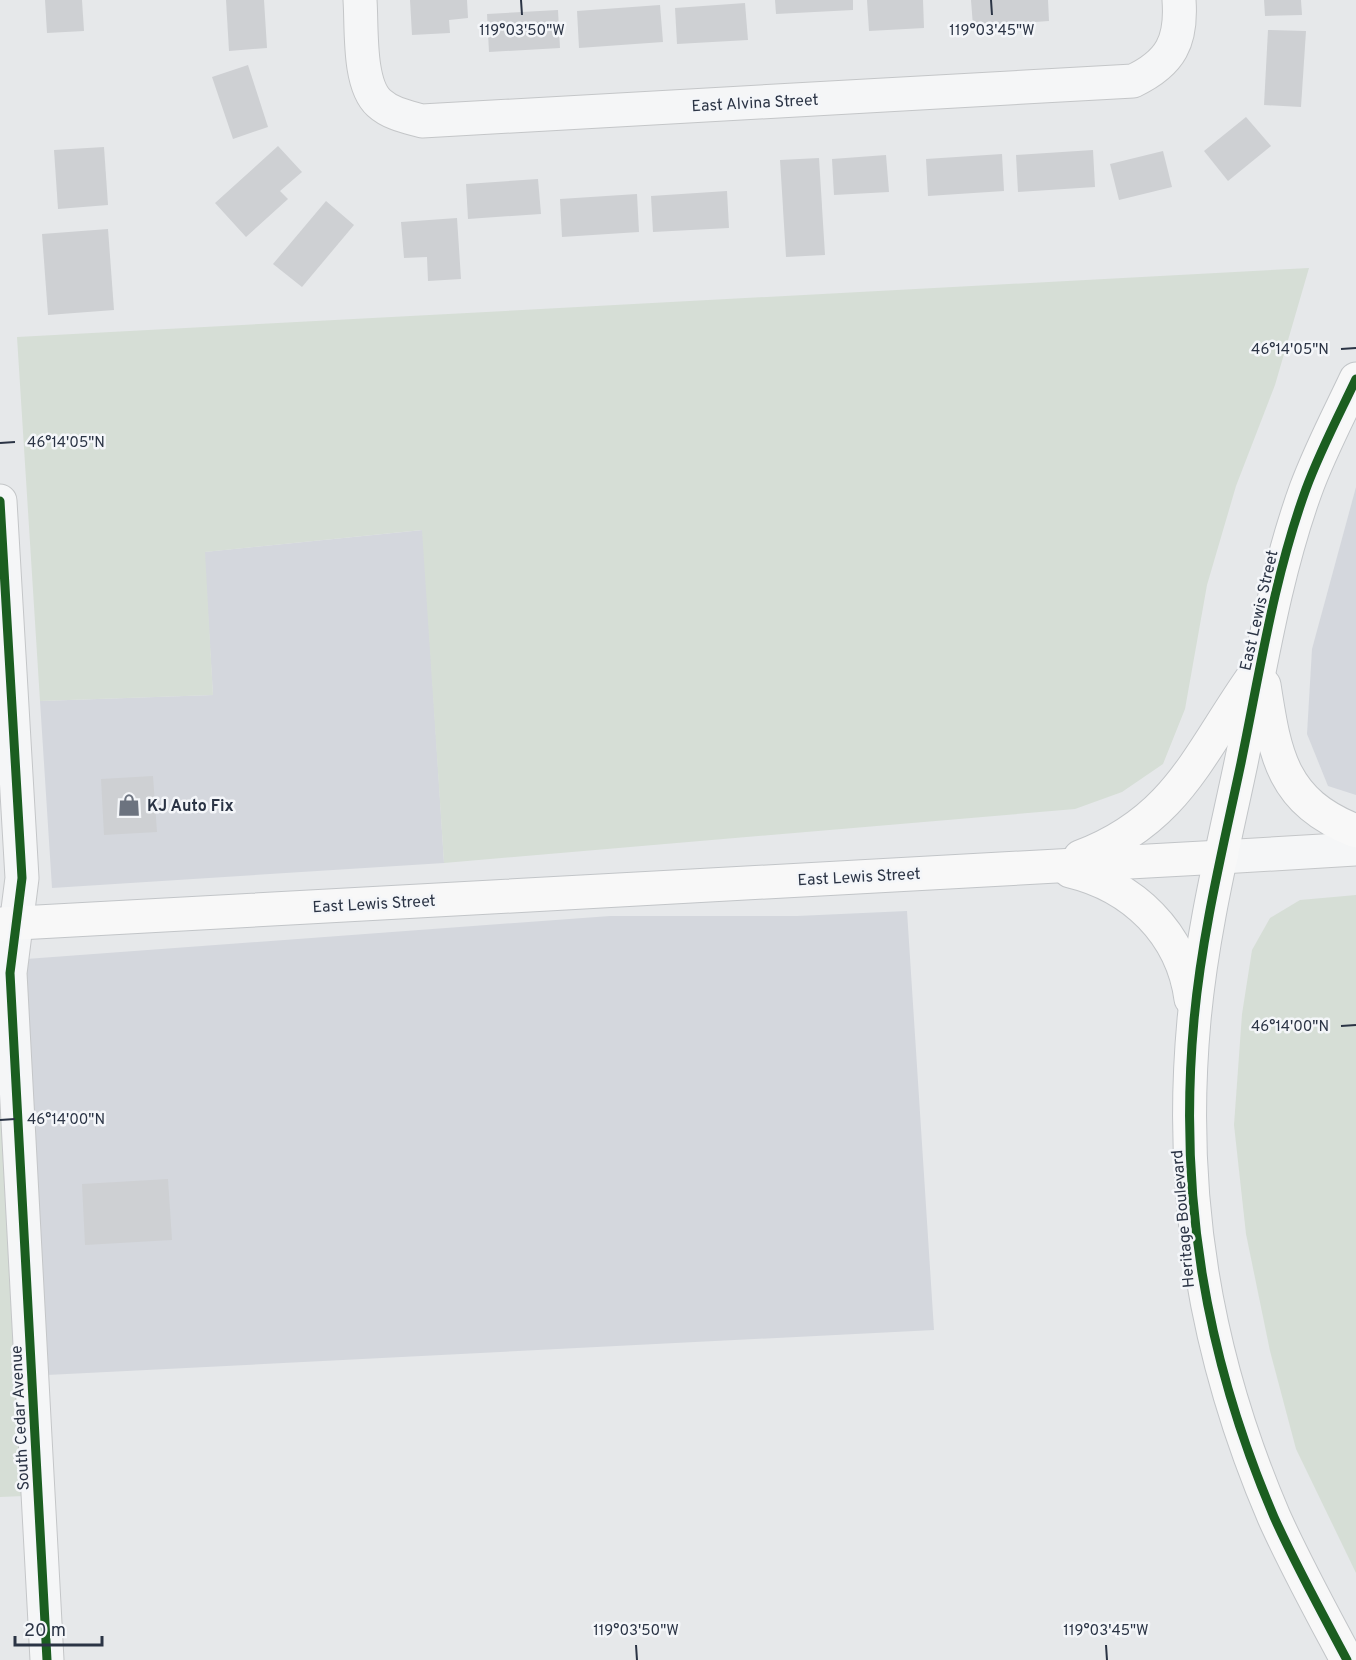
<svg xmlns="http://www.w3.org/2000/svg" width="1356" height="1660" font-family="Overpass,sans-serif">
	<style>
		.built { fill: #d4d7dd }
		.green { fill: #d6ded6 }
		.building { fill: #ced0d3 }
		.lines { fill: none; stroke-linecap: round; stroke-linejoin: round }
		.minor-casing { stroke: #c4c6c8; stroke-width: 35 }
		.major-casing { stroke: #c2c5c8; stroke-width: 35 }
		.minor { stroke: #f5f6f7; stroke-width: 33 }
		.major { stroke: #f8f8f8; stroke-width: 33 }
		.cycleway-casing { stroke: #f4f6f9; stroke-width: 13 }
		.cycleway { stroke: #1b5e20; stroke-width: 9 }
		.ticks { fill: none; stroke: #2b3445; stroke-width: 2 }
		.labels { text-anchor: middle; stroke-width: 5; stroke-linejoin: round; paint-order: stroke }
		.street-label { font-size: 16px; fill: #2b3445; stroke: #f4f6f9 }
		.poi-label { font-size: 16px; font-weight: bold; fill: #2b3445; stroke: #f4f6f9; text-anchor: start }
		.ticks-label { font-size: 15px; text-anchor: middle; fill: #2b3445; stroke: #f4f6f9; stroke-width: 5; stroke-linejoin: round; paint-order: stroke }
	</style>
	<rect width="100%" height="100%" fill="#e6e8ea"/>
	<!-- built -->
	<g class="built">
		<polygon points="1356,487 1356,795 1328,786 1307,734 1312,649"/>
		<polygon points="423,530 444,863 52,888 40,701 213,695 204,552"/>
		<polygon points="907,911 934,1330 47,1375 26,959 610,916 797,916"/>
	</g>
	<!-- green -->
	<g class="green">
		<polygon points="1309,268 1275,385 1236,486 1207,585 1185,709 1163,764 1122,792 1075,809 444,863 422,530 205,552 213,695 40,701 17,337"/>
		<polygon points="1356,895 1356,1573 1296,1449 1270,1351 1246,1234 1234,1125 1242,1014 1252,950 1270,918 1300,900"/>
		<polygon points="0,1100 24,1496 0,1497"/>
	</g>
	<!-- building -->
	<g class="building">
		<polygon points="45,0 82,0 84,31 47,33"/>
		<polygon points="226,0 264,0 267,48 229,51"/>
		<polygon points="410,0 467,0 468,18 449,20 450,33 412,35"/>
		<polygon points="775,0 853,0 853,10 776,14"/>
		<polygon points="867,0 923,0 924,28 869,31"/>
		<polygon points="971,0 1048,0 1049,21 973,26"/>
		<polygon points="1264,0 1301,0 1302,15 1265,16"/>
		<polygon points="745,3 748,40 677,44 675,8"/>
		<polygon points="660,5 663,42 579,48 577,11"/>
		<polygon points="558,10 560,48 489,52 487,14"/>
		<polygon points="1268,30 1306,31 1301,107 1264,105"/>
		<polygon points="248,65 268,127 233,139 212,77"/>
		<polygon points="1246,117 1271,146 1228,181 1204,151"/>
		<polygon points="278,146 302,172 280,191 288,199 246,237 215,203"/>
		<polygon points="104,147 108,205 58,209 54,150"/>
		<polygon points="1093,150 1095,187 1018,192 1016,155"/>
		<polygon points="1163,151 1172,187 1119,200 1110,164"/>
		<polygon points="1002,154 1004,191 928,196 926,159"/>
		<polygon points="886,155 889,192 834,195 832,159"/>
		<polygon points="819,158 825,255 786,257 780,160"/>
		<polygon points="538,179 541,214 468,219 466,184"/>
		<polygon points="727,191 729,228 653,232 651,196"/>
		<polygon points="637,194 639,232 562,237 560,199"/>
		<polygon points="326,201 354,225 302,287 273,264"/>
		<polygon points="457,218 461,279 428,281 427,257 404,258 401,222"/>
		<polygon points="108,229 114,310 48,315 42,234"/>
		<polygon points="153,776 157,832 104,835 101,779"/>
		<polygon points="168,1179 172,1240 85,1245 82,1184"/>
	</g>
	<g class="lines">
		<!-- minor casing -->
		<g class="minor-casing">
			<g id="minor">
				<path d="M360 0C362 28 358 84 379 103 391 114 408 117 422 121L1133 81C1171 63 1182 41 1179 0"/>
				<polyline points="0,501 22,878 10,973 47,1660"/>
				<polyline points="1221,857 1356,849"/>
			</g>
		</g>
		<!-- major casing -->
		<g class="major-casing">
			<g id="major">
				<path d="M1264 685C1275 756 1282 802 1356 831"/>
				<path d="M1080 857C1176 821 1198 755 1252 678"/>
				<path d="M1070 871C1133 886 1182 933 1191 999"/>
				<polyline points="0,924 1221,857"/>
				<path d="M1347 1660C1322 1613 1296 1566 1274 1517 1205 1356 1178 1194 1194 1020 1202 933 1223 848 1241 763 1260 671 1274 577 1306 489 1320 451 1339 415 1356 379"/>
			</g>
		</g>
		<!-- minor -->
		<use href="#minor" class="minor"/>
		<!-- major -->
		<use href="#major" class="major"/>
		<!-- cycleway casing -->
		<g class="cycleway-casing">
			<g id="cycleway">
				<polyline points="0,501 22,878 10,973 47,1660"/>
				<path d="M1347 1660C1322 1613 1296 1566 1274 1517 1205 1356 1178 1194 1194 1020 1202 933 1223 848 1241 763 1260 671 1274 577 1306 489 1320 451 1339 415 1356 379"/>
			</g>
		</g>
		<!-- cycleway -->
		<use href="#cycleway" class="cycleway"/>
	</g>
	<!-- ticks -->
	<path class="ticks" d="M521 0 522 15M991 0 992 15M1341 349 1356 348M0 443 15 442M1341 1026 1356 1025M0 1120 15 1119M636 1645 637 1660M1106 1645 1107 1660"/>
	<!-- icons -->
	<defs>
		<g id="shop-bare" transform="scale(1.8)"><path d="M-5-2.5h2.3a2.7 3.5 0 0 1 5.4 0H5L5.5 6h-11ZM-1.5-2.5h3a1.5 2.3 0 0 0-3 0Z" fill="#6c737f" stroke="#f4f6f9" stroke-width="2.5" paint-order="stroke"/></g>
	</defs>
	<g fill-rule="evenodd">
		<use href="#shop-bare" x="129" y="805"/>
	</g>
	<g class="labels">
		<!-- street labels -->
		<g class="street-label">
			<text transform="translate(755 102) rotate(-3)" y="6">East Alvina Street</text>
			<text transform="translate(1258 610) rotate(-77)" y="6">East Lewis Street</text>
			<text transform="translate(859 876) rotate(-3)" y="6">East Lewis Street</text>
			<text transform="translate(374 903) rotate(-3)" y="6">East Lewis Street</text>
			<text transform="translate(1182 1219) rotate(-95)" y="6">Heritage Boulevard</text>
			<text transform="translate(19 1418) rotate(-93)" y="6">South Cedar Avenue</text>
		</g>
		<!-- poi labels -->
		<g class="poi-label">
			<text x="147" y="811">KJ Auto Fix</text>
		</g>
	</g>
	<g class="ticks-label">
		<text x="522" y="35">119°03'50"W</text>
		<text x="992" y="35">119°03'45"W</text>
		<text x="1290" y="354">46°14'05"N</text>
		<text x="66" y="447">46°14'05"N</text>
		<text x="1290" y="1031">46°14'00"N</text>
		<text x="66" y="1124">46°14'00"N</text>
		<text x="636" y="1635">119°03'50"W</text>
		<text x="1106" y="1635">119°03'45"W</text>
	</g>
	<!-- scale -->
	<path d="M15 1636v9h87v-9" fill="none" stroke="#2b3445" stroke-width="3"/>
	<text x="24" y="1636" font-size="18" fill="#2b3445" stroke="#f4f6f9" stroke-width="4.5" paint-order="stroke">20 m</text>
</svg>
